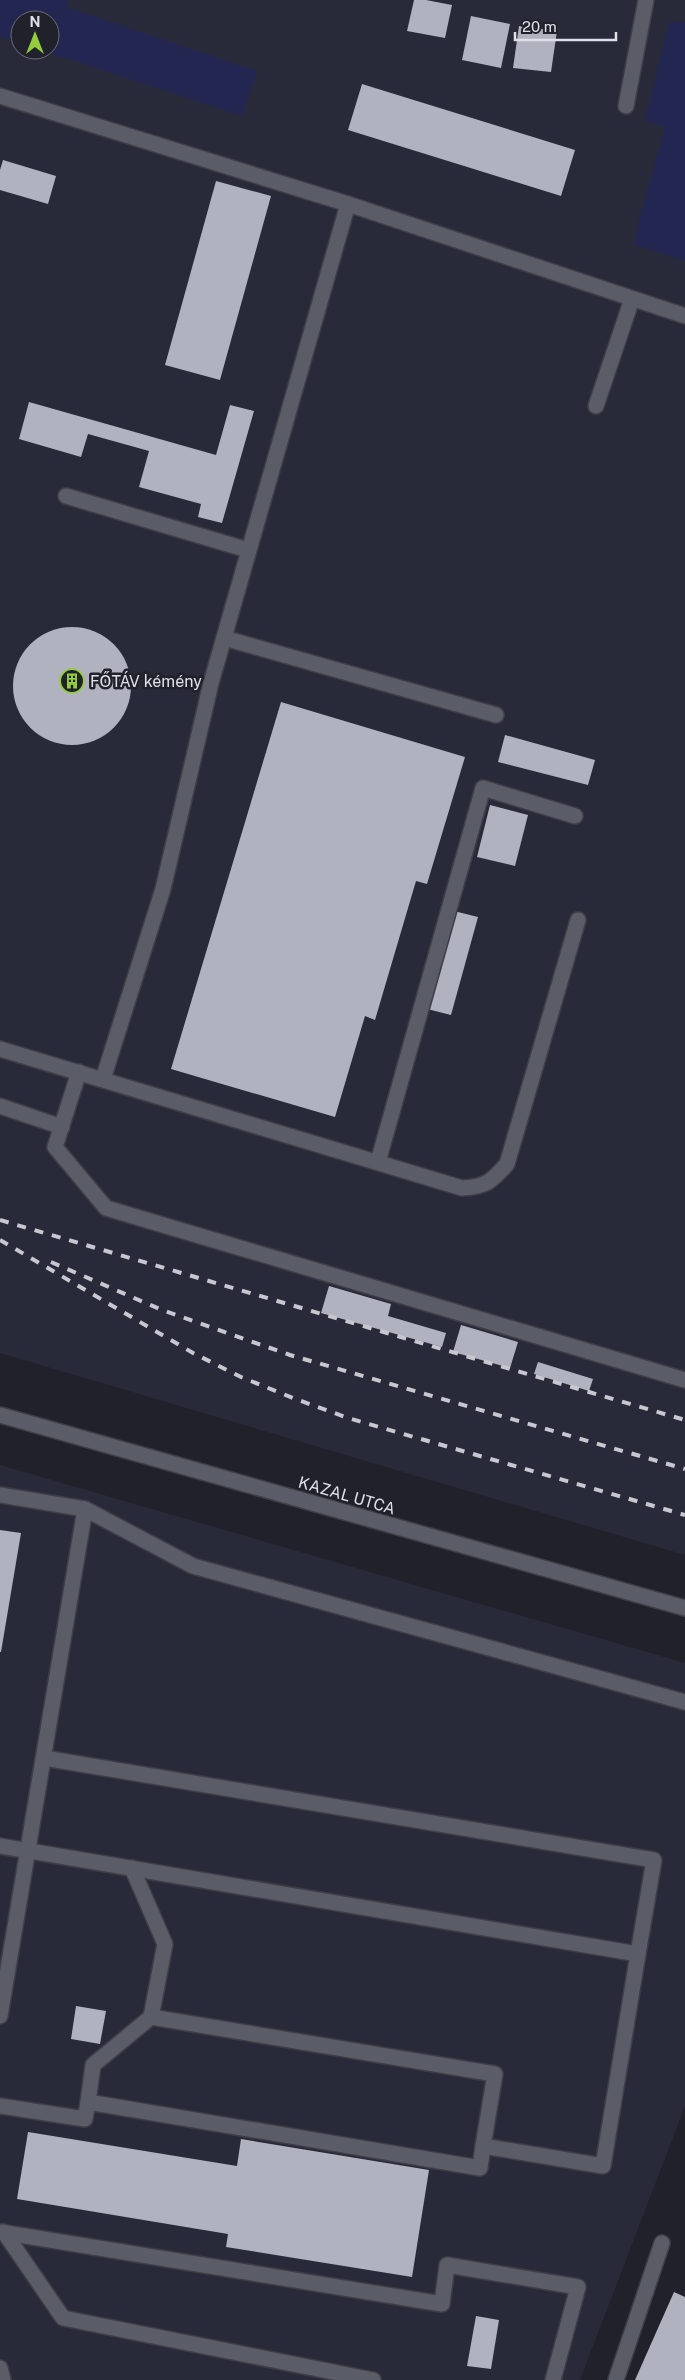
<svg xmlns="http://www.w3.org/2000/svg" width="685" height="2380" font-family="'Public Sans',sans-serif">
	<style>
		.built { fill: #282a39; fill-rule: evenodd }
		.green { fill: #242652 }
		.building { fill: #b0b2bf }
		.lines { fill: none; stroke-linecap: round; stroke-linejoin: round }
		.lane-casing { stroke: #3d3e46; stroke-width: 18 }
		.street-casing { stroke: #3d3e46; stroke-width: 18 }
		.lane { stroke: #5a5c67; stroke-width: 15 }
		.street { stroke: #5a5c67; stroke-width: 15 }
		.rail { stroke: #c7c8cf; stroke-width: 4; stroke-dasharray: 9 9; stroke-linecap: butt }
		.labels { text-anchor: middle; stroke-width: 5; stroke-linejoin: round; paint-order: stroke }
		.poi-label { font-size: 16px; fill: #dfe0e7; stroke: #20212b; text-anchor: start }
		.street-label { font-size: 16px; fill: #dfe0e7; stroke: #20212b }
	</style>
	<rect width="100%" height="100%" fill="#20212b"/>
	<!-- built -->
	<g class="built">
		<path d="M0 0H685V1555L0 1353ZM20 20H50V50H20Z"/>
		<polygon points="0,1465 685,1663 685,2106 580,2380 0,2380"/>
	</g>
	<!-- green -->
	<g class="green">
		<polygon points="0,0 68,0 67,7 257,71 242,116 41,50 50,50 50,20 20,20 20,43 0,37"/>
		<polygon points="669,22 685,22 685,261 635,245 637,227 665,127 645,121"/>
	</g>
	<!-- building -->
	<g class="building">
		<polygon points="414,0 426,0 452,5 445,38 407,31"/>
		<polygon points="471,16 510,24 501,68 462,60"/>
		<polygon points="519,26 557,31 551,72 513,68"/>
		<polygon points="362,84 575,150 561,196 348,130"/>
		<polygon points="3,160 56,176 48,204 0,190 0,170"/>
		<polygon points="216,181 271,196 220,380 165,365"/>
		<polygon points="29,402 216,455 230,405 254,411 222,523 198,517 201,504 139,487 149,451 88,434 81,457 19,439"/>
		<circle cx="72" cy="686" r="59"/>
		<polygon points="281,702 465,757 427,884 416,881 375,1020 365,1016 335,1117 171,1069"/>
		<polygon points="505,735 595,760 588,785 498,762"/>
		<polygon points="490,805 528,815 515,866 477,857"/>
		<polygon points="454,911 478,917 451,1015 427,1009"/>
		<polygon points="329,1286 391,1304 388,1316 446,1333 442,1347 321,1313"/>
		<polygon points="461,1325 518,1342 510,1368 453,1352"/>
		<polygon points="538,1362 593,1379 589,1391 534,1374"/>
		<polygon points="0,1530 21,1533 1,1652 0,1652"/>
		<polygon points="76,2006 106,2011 100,2044 71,2039"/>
		<polygon points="28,2132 237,2166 241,2139 429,2170 412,2277 226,2247 228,2234 17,2199"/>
		<polygon points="674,2292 685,2297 685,2380 635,2380"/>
		<polygon points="476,2316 499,2320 491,2369 467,2366"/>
	</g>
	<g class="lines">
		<!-- lane casing -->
		<g class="lane-casing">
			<g id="lane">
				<polyline points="0,96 348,204 685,316"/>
				<polyline points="596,406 632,299"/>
				<polyline points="66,496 248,550"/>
				<polyline points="224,638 496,715"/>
				<path d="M0 1049 462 1188C486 1187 492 1181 507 1164L578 920"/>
				<polyline points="79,1072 55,1147 106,1208 685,1380"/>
				<polyline points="103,1079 163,889 211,683 348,204"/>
				<polyline points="0,1106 62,1127"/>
				<polyline points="378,1162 483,788 575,816"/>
				<polyline points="0,1495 85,1509 0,2016"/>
				<polyline points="85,1509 193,1566 685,1702"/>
				<polyline points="44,1758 654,1860 638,1954"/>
				<polyline points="0,1846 638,1954 603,2166 483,2146 495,2074 151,2017 93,2065 88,2102"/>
				<polyline points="132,1868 165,1944 151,2017"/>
				<polyline points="0,2106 85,2119 88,2102 480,2168 483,2146"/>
				<polyline points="0,2232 442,2304 447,2265 578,2287 553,2380"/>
				<polyline points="4,2232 63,2318 373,2380"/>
				<polyline points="0,2368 3,2380"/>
			</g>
		</g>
		<!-- street casing -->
		<g class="street-casing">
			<g id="street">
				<polyline points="626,106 646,0"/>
				<polyline points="0,1415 685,1608"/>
				<polyline points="616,2380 662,2243"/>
			</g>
		</g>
		<!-- lane -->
		<use href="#lane" class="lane"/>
		<!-- street -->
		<use href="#street" class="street"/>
		<!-- rail -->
		<g class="rail">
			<polyline points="0,1220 685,1420"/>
			<polyline points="0,1240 193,1353 241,1377 293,1398 348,1418 685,1515"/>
			<polyline points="51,1262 162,1310 290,1355 685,1469"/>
		</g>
	</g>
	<!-- icons -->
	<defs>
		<g id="building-ring" transform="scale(1.25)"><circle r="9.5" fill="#20212b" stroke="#93cc3d" stroke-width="1.5"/><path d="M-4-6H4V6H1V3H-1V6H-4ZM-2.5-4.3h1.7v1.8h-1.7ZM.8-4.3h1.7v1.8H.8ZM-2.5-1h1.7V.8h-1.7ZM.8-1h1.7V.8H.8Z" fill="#93cc3d"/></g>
	</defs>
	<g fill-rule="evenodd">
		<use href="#building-ring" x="72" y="681"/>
	</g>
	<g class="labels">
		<!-- poi labels -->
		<g class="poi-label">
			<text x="90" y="687">FŐTÁV kémény</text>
		</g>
		<!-- street labels -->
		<g class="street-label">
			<text transform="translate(347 1495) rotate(16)" y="6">KAZAL UTCA</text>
		</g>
	</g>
	<!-- north arrow -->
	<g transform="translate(35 35)"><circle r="24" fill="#20212b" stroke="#6c6d76"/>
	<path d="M0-4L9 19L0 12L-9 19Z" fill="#93cc3d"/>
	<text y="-8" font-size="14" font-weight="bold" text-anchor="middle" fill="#dfe0e7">N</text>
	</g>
	<!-- scale -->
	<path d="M515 32v8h101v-8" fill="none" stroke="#dfe0e7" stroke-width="2.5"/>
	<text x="522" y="32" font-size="15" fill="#dfe0e7" stroke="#20212b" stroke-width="4" paint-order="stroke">20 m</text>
</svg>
